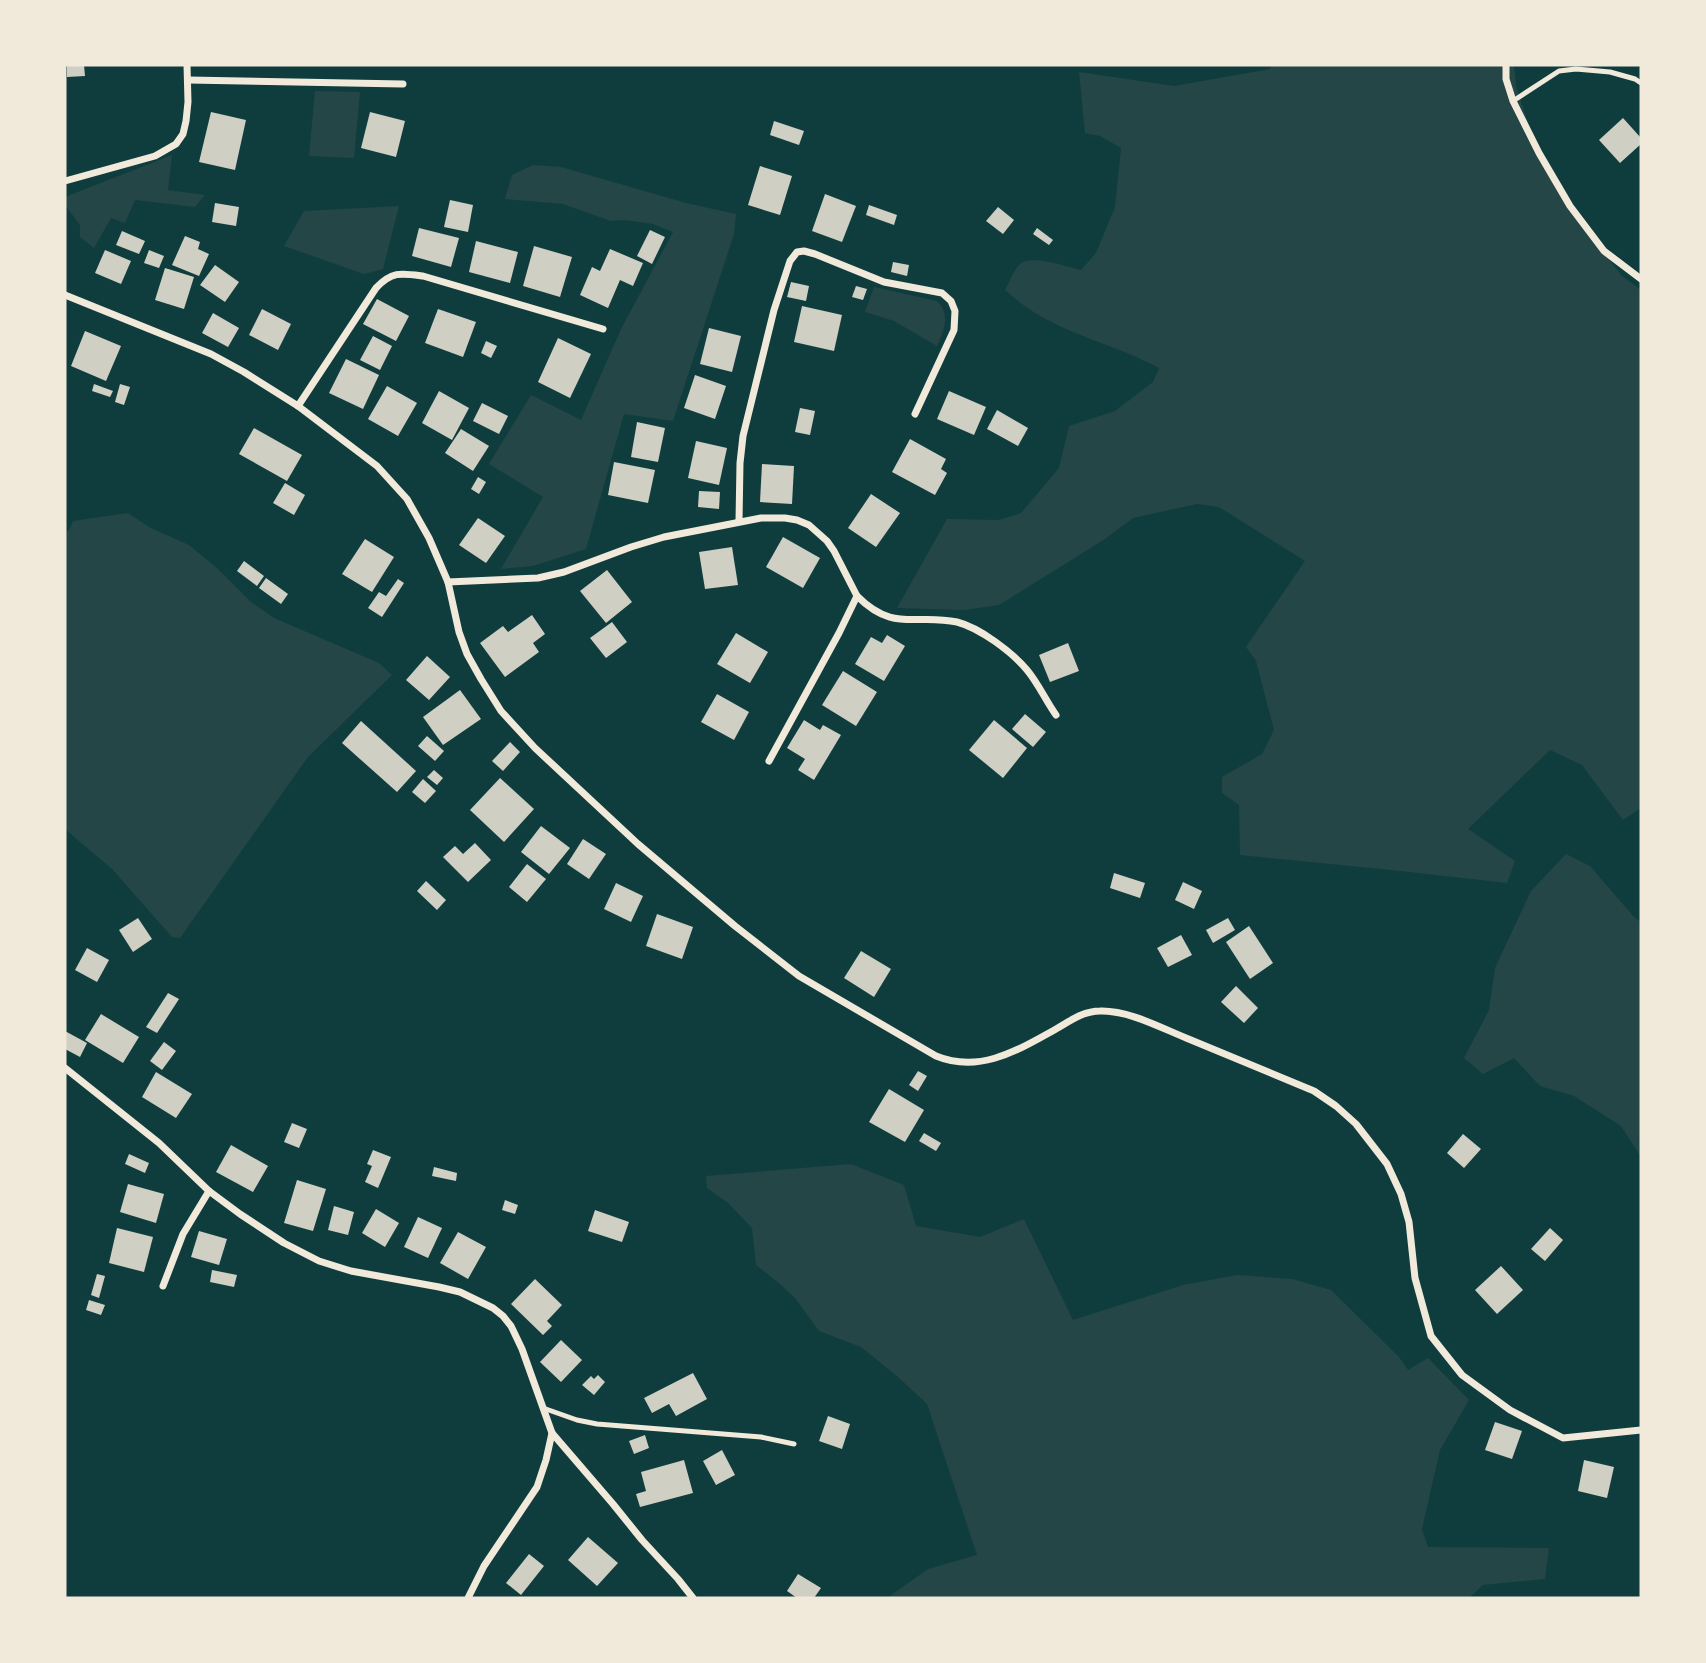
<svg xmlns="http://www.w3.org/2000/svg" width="1706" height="1663" font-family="Jost,sans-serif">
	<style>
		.green { fill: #244646 }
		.building { fill: #cfcfc3 }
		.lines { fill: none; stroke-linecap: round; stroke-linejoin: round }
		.service { stroke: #f1e9da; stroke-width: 5 }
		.minor { stroke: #f1e9da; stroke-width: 7 }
	</style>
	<rect width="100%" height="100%" fill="#0f3d3e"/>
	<!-- green -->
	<g class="green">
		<path d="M1271 65H1514L1516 86 1534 141 1573 214 1622 276 1641 290V808L1623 820 1582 765 1550 750 1468 829 1515 861 1507 883 1391 870 1240 855 1239 805 1222 793V777L1262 754 1274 730 1256 661 1246 647 1305 561 1219 507 1197 504 1133 518 1105 539 999 605 964 610 897 608 947 519 999 520 1021 513 1059 468 1069 426 1115 411 1153 382 1159 368C1117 345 1066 335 1026 307 1019 302 1012 296 1005 290 1009 283 1013 272 1019 265 1030 253 1067 267 1081 270L1096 253 1115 207 1121 148 1100 136 1085 133 1079 72 1174 86 1270 69Z"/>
		<polygon points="315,91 360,92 354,158 309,156"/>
		<polygon points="172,155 168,190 205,195 195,207 135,200 125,223 111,218 94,248 80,237 80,225 65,205 65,197"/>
		<polygon points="533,165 561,167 686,203 736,214 734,234 673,421 624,414 586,549 533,566 501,569 543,497 489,464 531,395 581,420 621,329 673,232 653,224 625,220 611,221 563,204 505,199 512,175"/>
		<polygon points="399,206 383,269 364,274 284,246 304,211"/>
		<path d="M874 287 937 301C951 315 944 331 937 346L894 321 865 312Z"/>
		<polygon points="128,513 149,527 189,545 218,569 251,602 274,618 379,663 392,675 308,757 180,938 172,937 112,869 65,829 65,533 69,530 73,521"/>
		<polygon points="1566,854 1590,866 1634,917 1641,922 1641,1157 1621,1126 1574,1096 1540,1086 1514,1058 1483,1074 1464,1058 1489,1010 1495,968 1531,891"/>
		<polygon points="851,1164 904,1185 916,1226 980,1237 1024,1219 1073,1320 1183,1285 1237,1275 1292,1279 1331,1290 1399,1357 1408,1370 1428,1358 1469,1400 1440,1450 1422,1529 1428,1547 1549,1548 1545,1579 1483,1585 1469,1598 887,1598 928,1569 977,1555 927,1404 898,1377 861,1347 819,1331 795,1298 780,1284 756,1265 752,1228 728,1203 707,1188 706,1176"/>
	</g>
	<!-- building -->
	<g class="building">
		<polygon points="67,65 84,65 85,76 67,77"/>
		<polygon points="211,112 246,120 235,170 199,162"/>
		<polygon points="370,112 405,121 396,157 361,148"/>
		<polygon points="1623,118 1641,138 1641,144 1620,163 1599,140"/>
		<polygon points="774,121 804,131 799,145 770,135"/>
		<polygon points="760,166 792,176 780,215 748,205"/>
		<polygon points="825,194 856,206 842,242 812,231"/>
		<polygon points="450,200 473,205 468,232 444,227"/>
		<polygon points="215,203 239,207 236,226 212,222"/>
		<polygon points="869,205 897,215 894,225 866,215"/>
		<polygon points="998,207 1014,220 1003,234 986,221"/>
		<polygon points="419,228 459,238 451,267 412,256"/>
		<polygon points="1037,228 1053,240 1049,245 1033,234"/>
		<polygon points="650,230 665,237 652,264 637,256"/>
		<polygon points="122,231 145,241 139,254 116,245"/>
		<polygon points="185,236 200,242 198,249 209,254 199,276 172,265"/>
		<polygon points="476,241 518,252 510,283 469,272"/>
		<polygon points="534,246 572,257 560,297 523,286"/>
		<polygon points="610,249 643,263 633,286 620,280 608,308 580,295 592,267 600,271"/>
		<polygon points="105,250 131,261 121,284 95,273"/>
		<polygon points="149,250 164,256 159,268 144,263"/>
		<polygon points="893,262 909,265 907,276 891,272"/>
		<polygon points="215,265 239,282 225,302 200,285"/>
		<polygon points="165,268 194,277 184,309 155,300"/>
		<polygon points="791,282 809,286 806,301 787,297"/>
		<polygon points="856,286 867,289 863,300 852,297"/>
		<polygon points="377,299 409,316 396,341 363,324"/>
		<polygon points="802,306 842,315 834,351 794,342"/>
		<polygon points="262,309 291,324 278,350 249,335"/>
		<polygon points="438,309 476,322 463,357 425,343"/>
		<polygon points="213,313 239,328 228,347 202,333"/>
		<polygon points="709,328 741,336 732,372 700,364"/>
		<polygon points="85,331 121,346 106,381 71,366"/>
		<polygon points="373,336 392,346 380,370 360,360"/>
		<polygon points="558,338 591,354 570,398 538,382"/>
		<polygon points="486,341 497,346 491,358 481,353"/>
		<polygon points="346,359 379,375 363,409 329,393"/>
		<polygon points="695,375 726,386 715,419 684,408"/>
		<polygon points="94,384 113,391 110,397 92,391"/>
		<polygon points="120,384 130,387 124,405 115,402"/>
		<polygon points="387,386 417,403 398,436 368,419"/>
		<polygon points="439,391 469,408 452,440 422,423"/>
		<polygon points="949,391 986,407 974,435 937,419"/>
		<polygon points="482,403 508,416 499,434 473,421"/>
		<polygon points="800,408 815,411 810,435 795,432"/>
		<polygon points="997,410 1028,428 1018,446 987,429"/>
		<polygon points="637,422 665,428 658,462 631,457"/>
		<polygon points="254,428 302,455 287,481 239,454"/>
		<polygon points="461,429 489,446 473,471 445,453"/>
		<polygon points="910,439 946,459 941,469 947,473 935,495 892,472"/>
		<polygon points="696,441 727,448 719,485 688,478"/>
		<polygon points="614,462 655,470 648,503 608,495"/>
		<polygon points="762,464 794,466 792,504 760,502"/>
		<polygon points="478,477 486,482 479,494 471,489"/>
		<polygon points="285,483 305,495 294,515 273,503"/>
		<polygon points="699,491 720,492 719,509 698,507"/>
		<polygon points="871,494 900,513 876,547 848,528"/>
		<polygon points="478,518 505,536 486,563 459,545"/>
		<polygon points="783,537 820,558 803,588 766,567"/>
		<polygon points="365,539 394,557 372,592 342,574"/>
		<polygon points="732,547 738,585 705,589 699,552"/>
		<polygon points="244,561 264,576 257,586 237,571"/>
		<polygon points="607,570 632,602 606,623 580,591"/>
		<polygon points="266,578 288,594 281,604 259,588"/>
		<polygon points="398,579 404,583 382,617 368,608 379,592 386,596"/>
		<polygon points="532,615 545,634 533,643 539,652 505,677 480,643 503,626 508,632"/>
		<polygon points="612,622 627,642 606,658 590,638"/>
		<polygon points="736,633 768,652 750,683 717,664"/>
		<polygon points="887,635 905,646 884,681 855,664 871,637 882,643"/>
		<polygon points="1068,643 1079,671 1050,682 1039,655"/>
		<polygon points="427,656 450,677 429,700 406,680"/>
		<polygon points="843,671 877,692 856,726 822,705"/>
		<polygon points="460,690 481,719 443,745 423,717"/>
		<polygon points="717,694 749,712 734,740 701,722"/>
		<polygon points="1025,714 1046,732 1033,747 1012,729"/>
		<polygon points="804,720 820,730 823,725 841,735 814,780 798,770 805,759 787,748"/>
		<polygon points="994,720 1027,748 1003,778 969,750"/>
		<polygon points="361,721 416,771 397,792 342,743"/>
		<polygon points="427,736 444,751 435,761 418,746"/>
		<polygon points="510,742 520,752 503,771 492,761"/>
		<polygon points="434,770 443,778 437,785 427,777"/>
		<polygon points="500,778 534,809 504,842 470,810"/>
		<polygon points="423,779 436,791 425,803 412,792"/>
		<polygon points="541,826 570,848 549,874 521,852"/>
		<polygon points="583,839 606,854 589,879 567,864"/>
		<polygon points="475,843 491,860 468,882 443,857 455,846 463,854"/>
		<polygon points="527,864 546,879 527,902 509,887"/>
		<polygon points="1114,873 1145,883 1140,898 1110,888"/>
		<polygon points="426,881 446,900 437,910 417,891"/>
		<polygon points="1183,882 1202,891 1194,909 1175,900"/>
		<polygon points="616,883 643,896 631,922 604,909"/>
		<polygon points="657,914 693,927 682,959 646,946"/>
		<polygon points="138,918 152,939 133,952 119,930"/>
		<polygon points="1228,918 1235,930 1213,943 1206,930"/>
		<polygon points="1249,926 1273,963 1250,979 1226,942"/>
		<polygon points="1181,935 1192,955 1168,967 1157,948"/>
		<polygon points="87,948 109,960 97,982 75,970"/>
		<polygon points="861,951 891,969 874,997 844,978"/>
		<polygon points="1236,986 1258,1008 1244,1023 1221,1002"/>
		<polygon points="168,993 179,999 157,1033 146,1027"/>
		<polygon points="101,1014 139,1037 123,1063 85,1040"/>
		<polygon points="65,1031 87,1043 80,1057 65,1049"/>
		<polygon points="164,1042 176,1051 162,1070 150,1061"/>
		<polygon points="918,1071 927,1076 918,1091 909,1085"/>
		<polygon points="156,1072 192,1094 176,1118 142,1097"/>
		<polygon points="889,1089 924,1110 905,1142 869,1122"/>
		<polygon points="292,1123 307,1129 299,1148 284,1142"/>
		<polygon points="924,1133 941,1143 936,1151 919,1141"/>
		<polygon points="1463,1134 1481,1149 1464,1168 1447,1153"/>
		<polygon points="231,1145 268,1166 253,1192 216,1172"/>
		<polygon points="373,1150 391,1157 378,1188 365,1182 372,1166 367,1164"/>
		<polygon points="129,1154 149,1163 145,1173 125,1164"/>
		<polygon points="434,1167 457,1173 456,1181 432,1176"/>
		<polygon points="297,1180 326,1189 313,1231 284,1223"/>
		<polygon points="128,1184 164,1194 156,1223 120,1212"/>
		<polygon points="505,1200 518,1205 515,1214 502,1210"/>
		<polygon points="334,1206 354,1212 348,1235 328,1230"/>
		<polygon points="376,1209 399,1223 385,1247 362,1233"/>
		<polygon points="595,1210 629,1222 622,1242 588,1231"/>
		<polygon points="418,1217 442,1228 428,1258 404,1247"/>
		<polygon points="117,1228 153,1237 144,1272 109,1263"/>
		<polygon points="1550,1228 1563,1240 1545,1261 1531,1249"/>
		<polygon points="199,1231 227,1239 219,1265 191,1257"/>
		<polygon points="458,1232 486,1247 468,1279 440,1263"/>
		<polygon points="1501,1266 1523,1290 1497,1314 1475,1290"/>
		<polygon points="212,1270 237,1275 234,1287 210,1282"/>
		<polygon points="97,1274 105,1276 99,1298 91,1295"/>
		<polygon points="535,1279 562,1305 547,1321 552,1326 543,1335 511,1304"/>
		<polygon points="89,1300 105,1305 101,1315 86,1310"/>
		<polygon points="561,1340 582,1360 561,1382 540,1362"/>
		<polygon points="693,1373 707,1399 676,1416 669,1404 652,1413 644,1398"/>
		<polygon points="598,1375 605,1382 594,1395 582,1385 591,1376 594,1379"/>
		<polygon points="828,1416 850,1424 842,1449 819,1441"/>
		<polygon points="1495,1422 1522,1431 1512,1459 1485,1450"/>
		<polygon points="645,1435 649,1448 634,1454 629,1441"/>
		<polygon points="722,1450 735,1475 716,1485 703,1461"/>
		<polygon points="684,1460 693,1493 640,1507 636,1494 646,1491 641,1472"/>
		<polygon points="1584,1460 1614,1467 1607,1498 1578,1491"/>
		<polygon points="588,1537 618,1563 597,1586 568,1560"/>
		<polygon points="529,1554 544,1566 521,1595 506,1583"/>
		<polygon points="798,1574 821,1588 814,1598 797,1598 787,1591"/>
	</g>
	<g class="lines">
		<!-- service -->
		<g class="service">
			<polyline points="1513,101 1559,71 1576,69 1610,72 1635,79 1641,83"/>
			<polyline points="543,1408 577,1420 597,1424 761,1437 794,1444"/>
		</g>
		<!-- minor -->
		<g class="minor">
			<polyline points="1506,65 1506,79 1513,101 1539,153 1570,206 1604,251 1641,279"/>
			<polyline points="188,80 403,84"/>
			<polyline points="65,181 155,156 176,144 183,134 186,121 188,102 187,65"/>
			<path d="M65 295 211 354 244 372 298 406 377 466 407 499 429 538 448 582 459 632 467 654 481 679 501 711 535 748 638 844 735 926 799 976 936 1056C980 1074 1018 1050 1056 1029 1070 1021 1083 1011 1100 1011 1129 1010 1163 1029 1191 1040 1232 1057 1273 1074 1314 1091L1336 1106 1356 1124 1387 1164 1401 1194 1409 1222 1415 1278 1431 1336 1462 1375 1510 1410 1563 1438 1641 1430"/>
			<path d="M298 406 376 288C392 271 401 273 423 276L603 329"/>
			<polyline points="739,521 740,463 743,436 774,310 790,261 797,252 804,251 815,254 884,282 942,293 951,301 955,311 954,330 915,414"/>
			<polyline points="448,582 538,578 564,572 631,547 664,537 761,518 785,518 797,520 809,525 827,541 834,551 857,596 839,633 769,761"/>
			<path d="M857 596C894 633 915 613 957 622 980 628 1012 652 1027 670 1038 683 1046 701 1056 715"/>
			<polyline points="65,1068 159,1143 209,1191 240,1214 284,1243 319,1261 351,1271 439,1287 460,1292 493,1308 503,1316 511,1326 522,1349 552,1433 613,1504 642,1540 678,1579 693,1598"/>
			<polyline points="163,1286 183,1234 209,1191"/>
			<polyline points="468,1598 484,1566 537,1487 546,1460 552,1433"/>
		</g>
	</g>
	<!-- border -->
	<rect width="1706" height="1663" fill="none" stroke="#f1e9da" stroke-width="133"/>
</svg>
